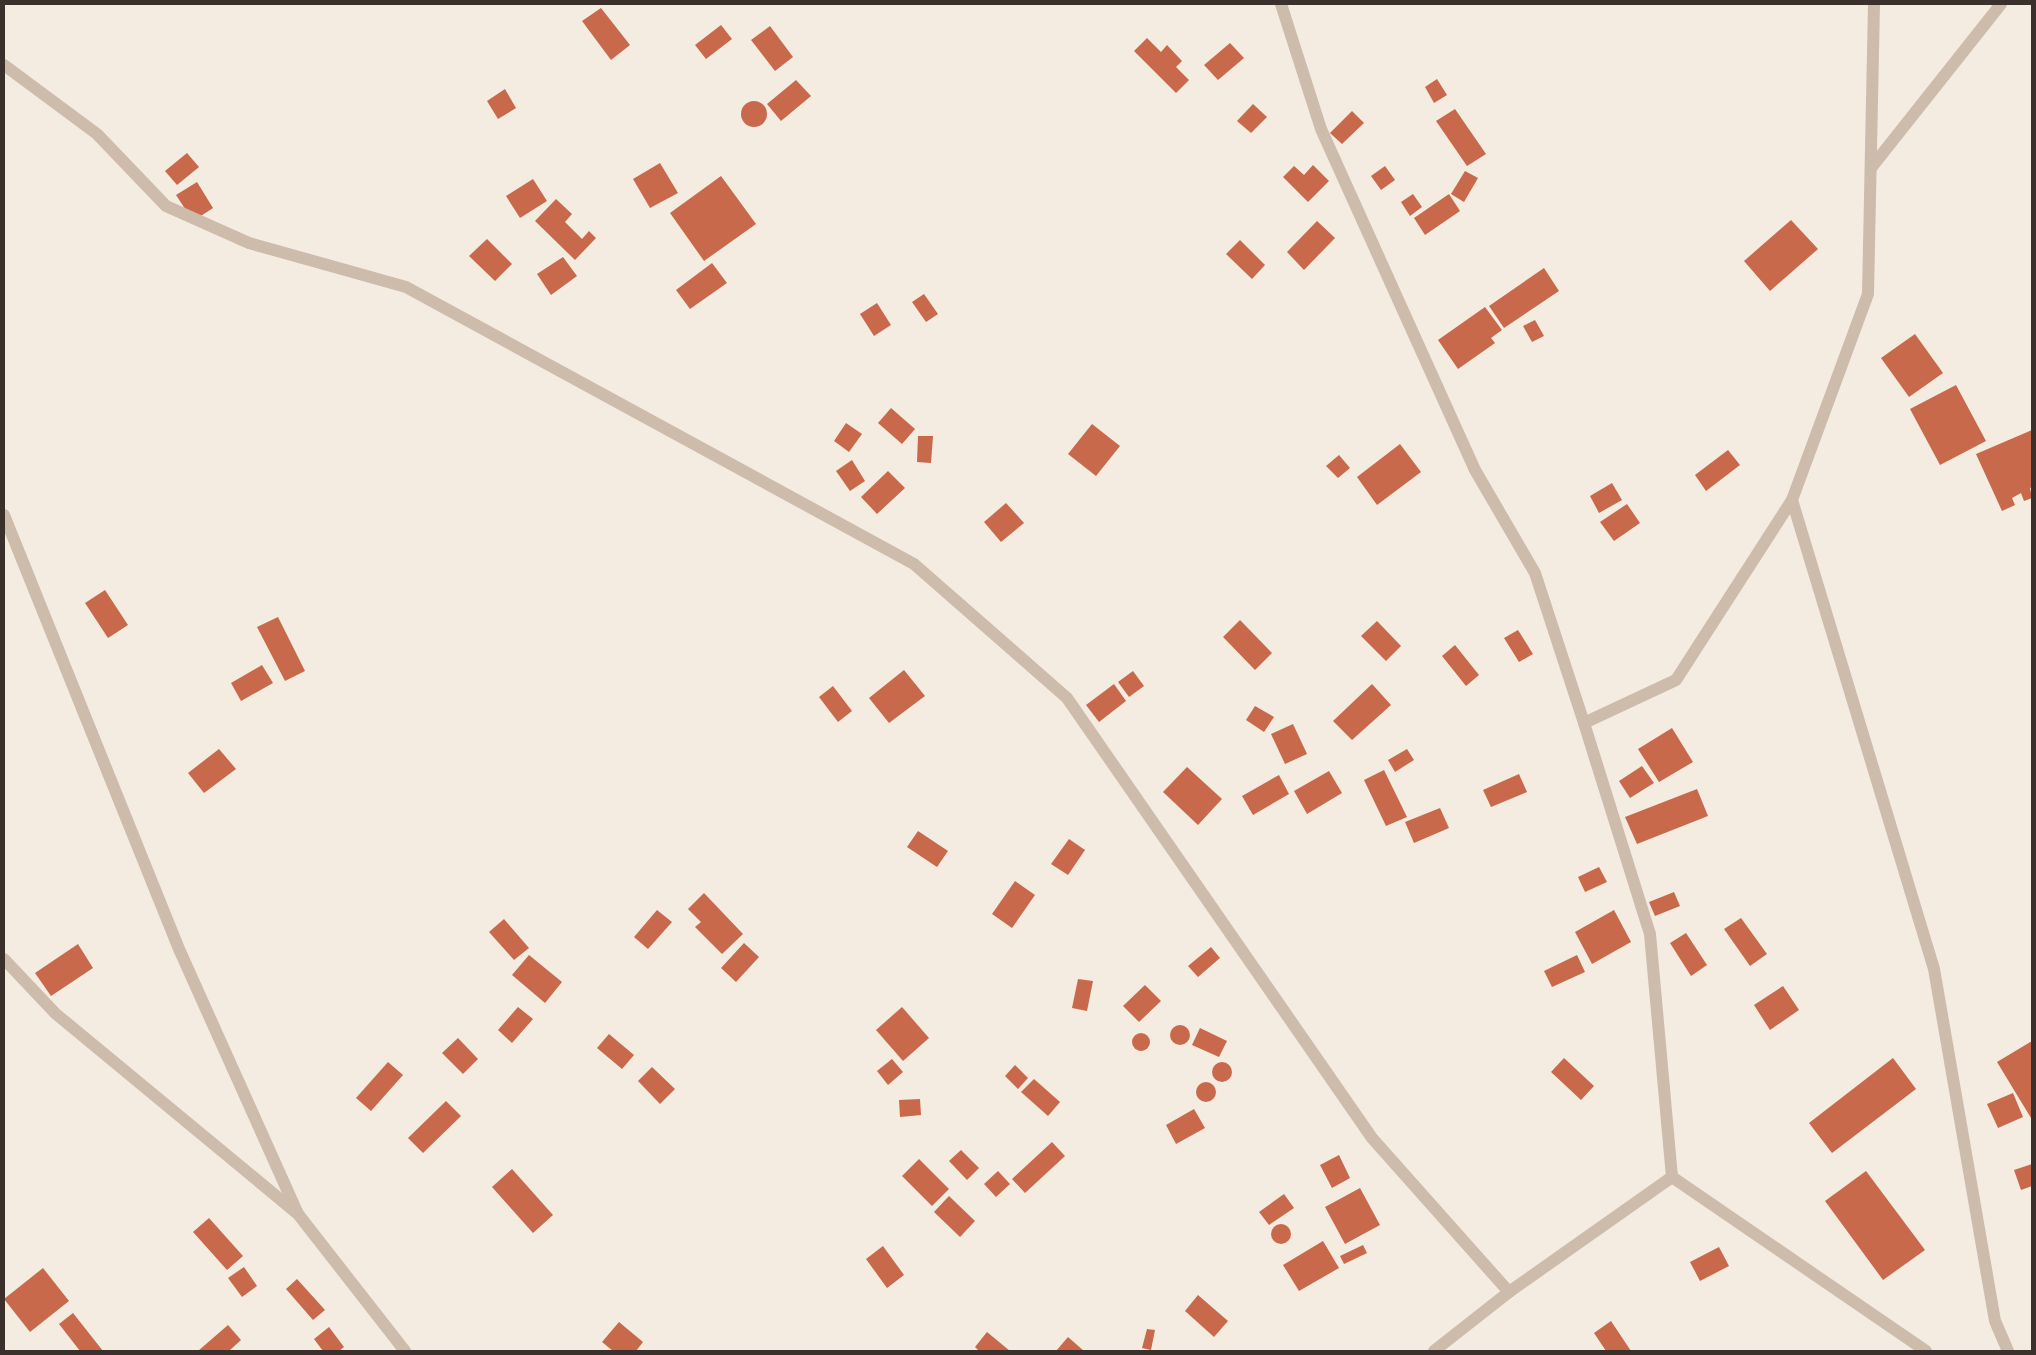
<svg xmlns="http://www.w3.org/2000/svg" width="2036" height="1355" font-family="Figtree,sans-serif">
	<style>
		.building { fill: #c8694b }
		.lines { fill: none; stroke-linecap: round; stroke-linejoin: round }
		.minor { stroke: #cdbbac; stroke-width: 12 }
	</style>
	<rect width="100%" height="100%" fill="#f4ebe1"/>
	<!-- building -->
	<g class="building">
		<polygon points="601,8 630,45 611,60 582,21"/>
		<polygon points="721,25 732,39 706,59 695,45"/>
		<polygon points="770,26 793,57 775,71 751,40"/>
		<polygon points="1147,38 1161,52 1167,45 1182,61 1176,67 1189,80 1176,93 1134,51"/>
		<polygon points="1230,43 1244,58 1218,80 1204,65"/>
		<polygon points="1437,79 1447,95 1434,103 1425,87"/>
		<polygon points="796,80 811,96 781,121 767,104"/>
		<polygon points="505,89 516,108 498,119 487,101"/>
		<circle cx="754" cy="114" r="13"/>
		<polygon points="1253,104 1267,117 1251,133 1237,121"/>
		<polygon points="1455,109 1486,154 1467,166 1436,121"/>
		<polygon points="1352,111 1364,123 1342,144 1330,133"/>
		<polygon points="187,153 199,167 177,185 165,171"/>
		<polygon points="660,163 678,193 650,208 633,179"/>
		<polygon points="1313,165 1329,181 1308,202 1283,177 1294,166 1304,175"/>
		<polygon points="1385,166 1395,180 1381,190 1371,176"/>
		<polygon points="1465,171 1478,178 1464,202 1451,194"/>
		<polygon points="721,176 756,224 704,261 670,213"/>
		<polygon points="533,179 547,201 520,218 506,196"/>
		<polygon points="197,182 213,208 193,221 176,195"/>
		<polygon points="1413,194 1422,207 1410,216 1401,202"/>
		<polygon points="1449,194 1460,211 1425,235 1414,218"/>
		<polygon points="556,199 572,214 565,222 582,239 589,231 596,238 575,260 535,221"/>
		<polygon points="1791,220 1818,249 1770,291 1744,261"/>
		<polygon points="1317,221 1335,238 1304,270 1287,252"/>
		<polygon points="487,239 512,264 495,281 469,256"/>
		<polygon points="1240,240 1265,265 1252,279 1226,254"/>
		<polygon points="563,257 577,276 551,295 537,274"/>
		<polygon points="712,263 727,283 690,309 676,290"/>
		<polygon points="1544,268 1559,291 1504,328 1489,306"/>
		<polygon points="924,294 938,314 926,322 912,302"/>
		<polygon points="877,303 891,325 874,336 860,314"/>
		<polygon points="1485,307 1502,330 1491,338 1495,343 1458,369 1438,340"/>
		<polygon points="1535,320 1544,336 1532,342 1523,326"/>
		<polygon points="1915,334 1943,373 1909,397 1881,358"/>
		<polygon points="1956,385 1986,441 1940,465 1910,409"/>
		<polygon points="891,408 915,429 902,444 878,423"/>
		<polygon points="846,423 862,434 849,452 834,441"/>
		<polygon points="1092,424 1120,446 1096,476 1068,454"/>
		<polygon points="2032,430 2032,487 2030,488 2032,498 2024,501 2021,493 2012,498 2015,505 2002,511 1976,454"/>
		<polygon points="918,436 933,436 931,463 917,462"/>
		<polygon points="1400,444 1421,472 1377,505 1357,477"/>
		<polygon points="1728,450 1740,465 1706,491 1695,475"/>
		<polygon points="1339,455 1350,468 1338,478 1326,466"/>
		<polygon points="852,460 865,481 850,491 836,471"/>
		<polygon points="888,471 905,488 877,514 861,497"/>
		<polygon points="1612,483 1622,500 1599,513 1590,496"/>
		<polygon points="1006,503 1024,523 1001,542 984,522"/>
		<polygon points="1627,504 1640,523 1614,541 1600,522"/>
		<polygon points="105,590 128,625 108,638 85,603"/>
		<polygon points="278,617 305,671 285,681 257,627"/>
		<polygon points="1240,620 1272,653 1255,670 1223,637"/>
		<polygon points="1377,621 1401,646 1386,661 1361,636"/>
		<polygon points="1518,630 1533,654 1519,662 1504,638"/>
		<polygon points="1455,645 1479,675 1466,686 1442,656"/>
		<polygon points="262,665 273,683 241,701 231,683"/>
		<polygon points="904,670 925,696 889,723 869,698"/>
		<polygon points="1133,671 1144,686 1129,697 1118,682"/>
		<polygon points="1114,684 1126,701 1099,722 1086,705"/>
		<polygon points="1372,684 1391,705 1352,740 1333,721"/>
		<polygon points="833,686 852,711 838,722 819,697"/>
		<polygon points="1255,706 1274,717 1264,732 1246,720"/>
		<polygon points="1293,724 1307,754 1285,764 1271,734"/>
		<polygon points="1672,728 1693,762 1659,782 1638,749"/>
		<polygon points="219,749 236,769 204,793 188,773"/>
		<polygon points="1407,749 1414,760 1395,772 1388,760"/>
		<polygon points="1642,766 1654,783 1630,798 1619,781"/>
		<polygon points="1187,767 1222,799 1198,825 1163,792"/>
		<polygon points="1384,770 1407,817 1386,826 1364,780"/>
		<polygon points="1329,771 1342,793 1307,814 1294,791"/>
		<polygon points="1519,774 1527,792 1491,807 1483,790"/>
		<polygon points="1279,775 1289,794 1253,815 1242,796"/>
		<polygon points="1697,789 1708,816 1637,844 1625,817"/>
		<polygon points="1440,808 1449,828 1414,843 1405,822"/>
		<polygon points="918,831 948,851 937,867 907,847"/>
		<polygon points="1069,839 1085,850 1068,875 1051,864"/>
		<polygon points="1599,867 1607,882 1585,892 1578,877"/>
		<polygon points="1015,881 1035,895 1012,928 992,914"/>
		<polygon points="1674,892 1680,906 1655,916 1649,902"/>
		<polygon points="704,893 743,934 722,954 695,927 701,922 688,909"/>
		<polygon points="657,910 672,922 648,949 634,937"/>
		<polygon points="1614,910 1631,942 1592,964 1575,932"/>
		<polygon points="1741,918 1767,954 1750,966 1724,929"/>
		<polygon points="504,919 529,948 514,960 489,932"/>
		<polygon points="1686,933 1707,965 1691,976 1670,943"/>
		<polygon points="744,943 759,957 736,982 721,968"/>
		<polygon points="78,944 93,968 51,996 35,973"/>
		<polygon points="1211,947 1220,958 1198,977 1188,966"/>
		<polygon points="529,955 562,982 545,1003 512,975"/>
		<polygon points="1577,955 1585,972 1552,987 1544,971"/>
		<polygon points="1078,979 1093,981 1087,1011 1072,1008"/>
		<polygon points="1145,985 1161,1001 1139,1022 1123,1006"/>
		<polygon points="1783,986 1799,1010 1770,1030 1754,1005"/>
		<polygon points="518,1007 533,1019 512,1043 498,1030"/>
		<polygon points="902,1007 929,1038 903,1061 876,1030"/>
		<circle cx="1180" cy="1035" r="10"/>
		<polygon points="1200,1028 1227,1041 1219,1057 1192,1045"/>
		<circle cx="1141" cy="1042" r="9"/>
		<polygon points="609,1034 634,1055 622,1069 597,1048"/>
		<polygon points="458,1038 478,1059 463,1074 442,1053"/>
		<polygon points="2032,1041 2032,1117 2031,1118 1997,1062"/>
		<polygon points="1564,1058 1594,1086 1581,1100 1551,1072"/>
		<polygon points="1893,1058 1916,1089 1832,1153 1809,1123"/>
		<polygon points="892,1059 903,1072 888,1085 877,1071"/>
		<polygon points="388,1062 403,1075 371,1111 356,1098"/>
		<circle cx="1222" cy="1072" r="10"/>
		<polygon points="1015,1065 1028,1078 1018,1089 1005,1076"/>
		<polygon points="652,1067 675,1089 660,1104 638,1081"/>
		<polygon points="1034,1079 1060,1102 1048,1116 1021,1092"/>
		<circle cx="1206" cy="1092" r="10"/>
		<polygon points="2013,1093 2023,1117 1998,1128 1987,1104"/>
		<polygon points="920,1099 921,1115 900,1117 899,1100"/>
		<polygon points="446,1101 461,1116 423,1153 408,1138"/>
		<polygon points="1194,1109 1205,1128 1176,1144 1166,1125"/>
		<polygon points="1052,1142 1065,1156 1025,1193 1012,1179"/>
		<polygon points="961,1150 979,1168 967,1180 949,1161"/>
		<polygon points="1339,1155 1350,1178 1332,1188 1320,1165"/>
		<polygon points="919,1159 949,1189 932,1206 902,1176"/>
		<polygon points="2032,1164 2032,1186 2021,1190 2014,1170"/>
		<polygon points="512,1169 553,1215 533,1233 492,1187"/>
		<polygon points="998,1171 1010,1184 996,1197 984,1184"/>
		<polygon points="1866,1171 1925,1250 1883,1280 1825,1201"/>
		<polygon points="1360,1188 1380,1225 1345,1244 1325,1207"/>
		<polygon points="1284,1194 1294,1208 1269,1225 1259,1212"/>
		<polygon points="949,1196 975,1221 960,1237 934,1212"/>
		<polygon points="209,1218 243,1256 227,1270 193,1232"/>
		<circle cx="1281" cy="1234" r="10"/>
		<polygon points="1323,1241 1339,1268 1299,1291 1283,1265"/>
		<polygon points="1363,1245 1367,1253 1344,1264 1340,1256"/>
		<polygon points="883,1246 904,1275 887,1288 866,1259"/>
		<polygon points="1719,1247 1729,1266 1700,1281 1690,1262"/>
		<polygon points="244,1267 257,1286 242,1297 228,1278"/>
		<polygon points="43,1268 69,1301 30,1332 4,1299"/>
		<polygon points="297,1279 325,1310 313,1320 286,1289"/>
		<polygon points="1198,1295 1228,1321 1214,1337 1185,1311"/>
		<polygon points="73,1313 103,1351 80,1351 59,1324"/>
		<polygon points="1611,1321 1631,1351 1606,1351 1594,1333"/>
		<polygon points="619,1322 643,1342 636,1351 613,1351 602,1342"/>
		<polygon points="228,1325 241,1340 229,1351 198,1351"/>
		<polygon points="329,1327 344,1347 339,1351 323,1351 314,1339"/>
		<polygon points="1147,1329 1155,1330 1151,1350 1142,1348"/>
		<polygon points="987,1332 1010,1351 979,1351 975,1347"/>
		<polygon points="1068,1337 1084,1351 1056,1351"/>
	</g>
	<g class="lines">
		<!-- minor -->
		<g class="minor">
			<polyline points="1281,4 1321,129 1475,470 1535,573 1584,723 1650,934 1672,1177 1509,1292 1434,1351"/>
			<polyline points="1874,4 1868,294 1792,500 1934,969 1995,1321 2008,1351"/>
			<polyline points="4,65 97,134 166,206 249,243 406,287 914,564 1067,698 1372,1138 1509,1292"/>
			<polyline points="1871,168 2001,4"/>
			<polyline points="4,515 179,949 298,1214"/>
			<polyline points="1584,723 1676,680 1792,500"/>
			<polyline points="4,959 56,1014 298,1214 405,1351"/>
			<polyline points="1672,1177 1926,1351"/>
		</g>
	</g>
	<!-- border -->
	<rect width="2036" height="1355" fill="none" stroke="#3b302b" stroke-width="10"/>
</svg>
